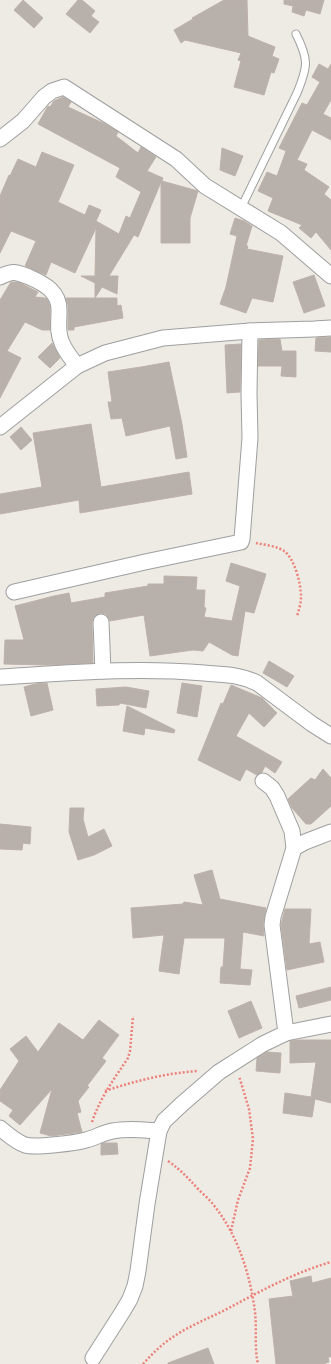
<svg xmlns="http://www.w3.org/2000/svg" width="331" height="1364" font-family="'Varela Round',sans-serif">
	<style>
		.building { fill: #b7b0ab; stroke: #beb2a9 }
		.lines { fill: none; stroke-linecap: round; stroke-linejoin: round }
		.service-casing { stroke: #9f9f9f; stroke-width: 9 }
		.minor-casing { stroke: #9f9f9f; stroke-width: 17 }
		.path { stroke: #eb8179; stroke-width: 2.5; stroke-dasharray: 2 2; stroke-linecap: butt }
		.service { stroke: #fff; stroke-width: 7 }
		.minor { stroke: #fff; stroke-width: 15 }
	</style>
	<rect width="100%" height="100%" fill="#eeebe5"/>
	<!-- building -->
	<g class="building">
		<polygon points="23,0 43,18 34,28 14,10"/>
		<polygon points="78,0 82,0 95,11 91,16 99,22 90,33 66,14"/>
		<polygon points="224,0 247,0 248,36 275,47 272,56 279,59 274,73 271,72 264,95 234,87 241,61 238,60 241,53 185,40 181,43 174,30 193,19 192,18"/>
		<polygon points="284,0 324,0 320,14 306,10 304,16 292,12 293,6 284,4"/>
		<polygon points="319,64 328,69 331,64 331,100 323,114 331,118 331,140 312,130 297,160 307,164 304,170 329,187 324,194 331,200 331,250 316,232 311,238 299,228 302,225 268,211 273,198 258,191 267,172 277,176 286,151 279,148 302,103 307,105 320,82 312,77"/>
		<polygon points="63,97 71,102 68,107 103,123 118,132 116,136 138,153 141,147 156,157 147,171 163,178 162,181 198,191 190,218 190,243 161,243 161,182 138,237 134,235 109,276 118,276 117,294 102,287 95,298 117,298 117,306 121,305 123,318 74,327 74,330 68,330 68,305 66,298 95,298 95,283 81,276 95,276 96,228 75,273 51,262 46,275 25,266 36,241 11,231 0,253 0,196 9,175 10,176 18,159 36,167 42,152 74,165 58,202 85,215 89,205 101,210 96,221 119,234 126,216 130,218 141,192 116,177 120,168 38,124 48,106 50,107 54,101"/>
		<polygon points="222,148 243,156 235,176 220,170"/>
		<polygon points="235,218 244,221 252,226 246,246 248,246 247,249 283,256 273,302 252,298 246,313 220,304 226,287 237,236 230,234"/>
		<polygon points="314,275 325,306 304,313 293,282"/>
		<polygon points="11,282 18,282 38,292 35,297 45,298 47,299 50,306 50,330 42,330 25,322 7,351 21,358 0,398 0,300"/>
		<polygon points="331,337 331,352 315,351 316,338"/>
		<polygon points="280,339 282,351 296,351 296,377 281,376 282,366 258,366 259,340"/>
		<polygon points="52,343 60,358 50,368 38,357"/>
		<polygon points="241,344 240,392 227,393 225,345"/>
		<polygon points="169,362 182,424 187,457 176,459 170,426 126,436 122,418 111,419 108,402 112,402 108,372 141,367"/>
		<polygon points="91,424 101,487 189,472 192,494 80,513 79,500 0,514 0,494 42,487 33,433"/>
		<polygon points="21,427 32,440 21,450 10,437"/>
		<polygon points="231,563 266,574 254,613 245,611 238,656 232,655 209,642 203,651 193,650 150,656 144,615 110,621 106,614 101,613 96,615 93,618 92,622 93,663 47,665 4,664 5,640 24,640 15,606 54,596 69,593 71,603 105,597 105,593 148,586 148,584 164,584 164,576 197,577 196,590 205,590 204,607 206,608 204,617 232,621 240,586 226,581"/>
		<polygon points="269,661 294,676 287,687 263,673"/>
		<polygon points="47,683 53,710 31,716 24,687 35,684"/>
		<polygon points="182,683 202,686 197,717 177,713"/>
		<polygon points="231,685 262,698 277,713 264,727 249,713 236,736 282,762 275,773 265,766 262,772 257,775 246,769 240,781 198,760 221,703 223,704"/>
		<polygon points="126,687 149,691 146,708 120,703 119,705 97,706 96,689"/>
		<polygon points="127,706 175,730 174,733 145,728 144,735 123,731"/>
		<polygon points="323,769 331,778 331,806 311,824 306,824 292,808 288,799 311,778 315,780"/>
		<polygon points="70,808 84,808 83,819 88,837 104,829 112,846 94,855 78,860 69,832"/>
		<polygon points="0,824 31,827 30,844 23,843 22,850 0,849"/>
		<polygon points="212,870 220,899 266,908 263,924 264,936 243,932 240,969 252,970 250,985 220,983 221,967 223,967 225,938 184,938 179,974 159,971 164,935 133,938 131,908 183,904 184,902 203,905 194,875"/>
		<polygon points="285,909 311,909 309,944 320,942 324,962 287,970 281,925"/>
		<polygon points="331,987 331,1000 299,1008 296,996"/>
		<polygon points="251,1001 262,1028 239,1038 228,1011"/>
		<polygon points="99,1020 119,1035 102,1058 106,1061 87,1086 89,1087 78,1101 81,1112 77,1113 82,1132 51,1136 40,1133 52,1089 20,1125 9,1116 13,1110 0,1101 0,1090 19,1061 10,1049 26,1036 38,1052 59,1023 83,1040"/>
		<polygon points="298,1040 331,1040 331,1103 315,1099 312,1117 283,1113 285,1093 311,1097 316,1062 290,1063 290,1041"/>
		<polygon points="267,1052 281,1053 280,1073 256,1071 257,1058"/>
		<polygon points="104,1143 117,1143 118,1154 101,1155 101,1144"/>
		<polygon points="311,1276 312,1283 331,1278 331,1357 328,1357 329,1362 323,1364 276,1364 269,1299 293,1296 290,1281"/>
		<polygon points="208,1348 214,1364 168,1364 168,1363"/>
	</g>
	<g class="lines">
		<!-- service casing -->
		<g class="service-casing">
			<path id="service" d="M241 208 297 93C308 66 309 60 296 34"/>
		</g>
		<!-- minor casing -->
		<g class="minor-casing">
			<g id="minor">
				<polyline points="0,139 23,121 44,97 52,91 64,87 176,159 205,186 281,233 331,276"/>
				<path d="M0 277C13 270 16 272 29 277 45 284 60 292 59 312 59 322 57 333 62 343 65 351 72 359 77 366"/>
				<polyline points="0,427 77,366 105,353 163,338 250,331 314,329 331,328"/>
				<polyline points="14,592 145,562 241,542 242,539 250,438 249,394 250,331"/>
				<polyline points="101,622 103,671"/>
				<path d="M1 677C68 673 136 667 204 673 223 675 240 674 257 683L312 724 331 736"/>
				<polyline points="263,781 272,788 277,796 292,831 294,848 273,917 272,925 286,1033"/>
				<polyline points="294,848 305,842 331,832"/>
				<path d="M0 1128C7 1134 16 1142 25 1145 36 1148 75 1143 86 1140 95 1138 104 1132 113 1131 128 1128 143 1130 159 1131L164 1121 182 1104 219 1072 263 1044 286 1033 331 1024"/>
				<polyline points="93,1358 123,1311 130,1299 135,1286 138,1271 147,1204 159,1131"/>
			</g>
		</g>
		<!-- path -->
		<g class="path">
			<path d="M256 543C265 545 277 546 284 551 295 559 301 584 301 597 301 603 299 610 297 616"/>
			<path d="M105 1091C135 1081 166 1073 198 1071"/>
			<path d="M92 1122C100 1098 114 1079 128 1058L130 1051 133 1016"/>
			<path d="M168 1161C182 1171 187 1177 199 1190 203 1194 208 1198 212 1203 237 1233 250 1273 255 1312 257 1329 254 1347 258 1364"/>
			<polyline points="231,1231 238,1200 250,1168 253,1139 249,1109 239,1076"/>
			<path d="M143 1364C152 1354 162 1344 173 1337 189 1326 207 1319 225 1310 259 1292 293 1273 331 1262"/>
		</g>
		<!-- service -->
		<use href="#service" class="service"/>
		<!-- minor -->
		<use href="#minor" class="minor"/>
	</g>
</svg>
